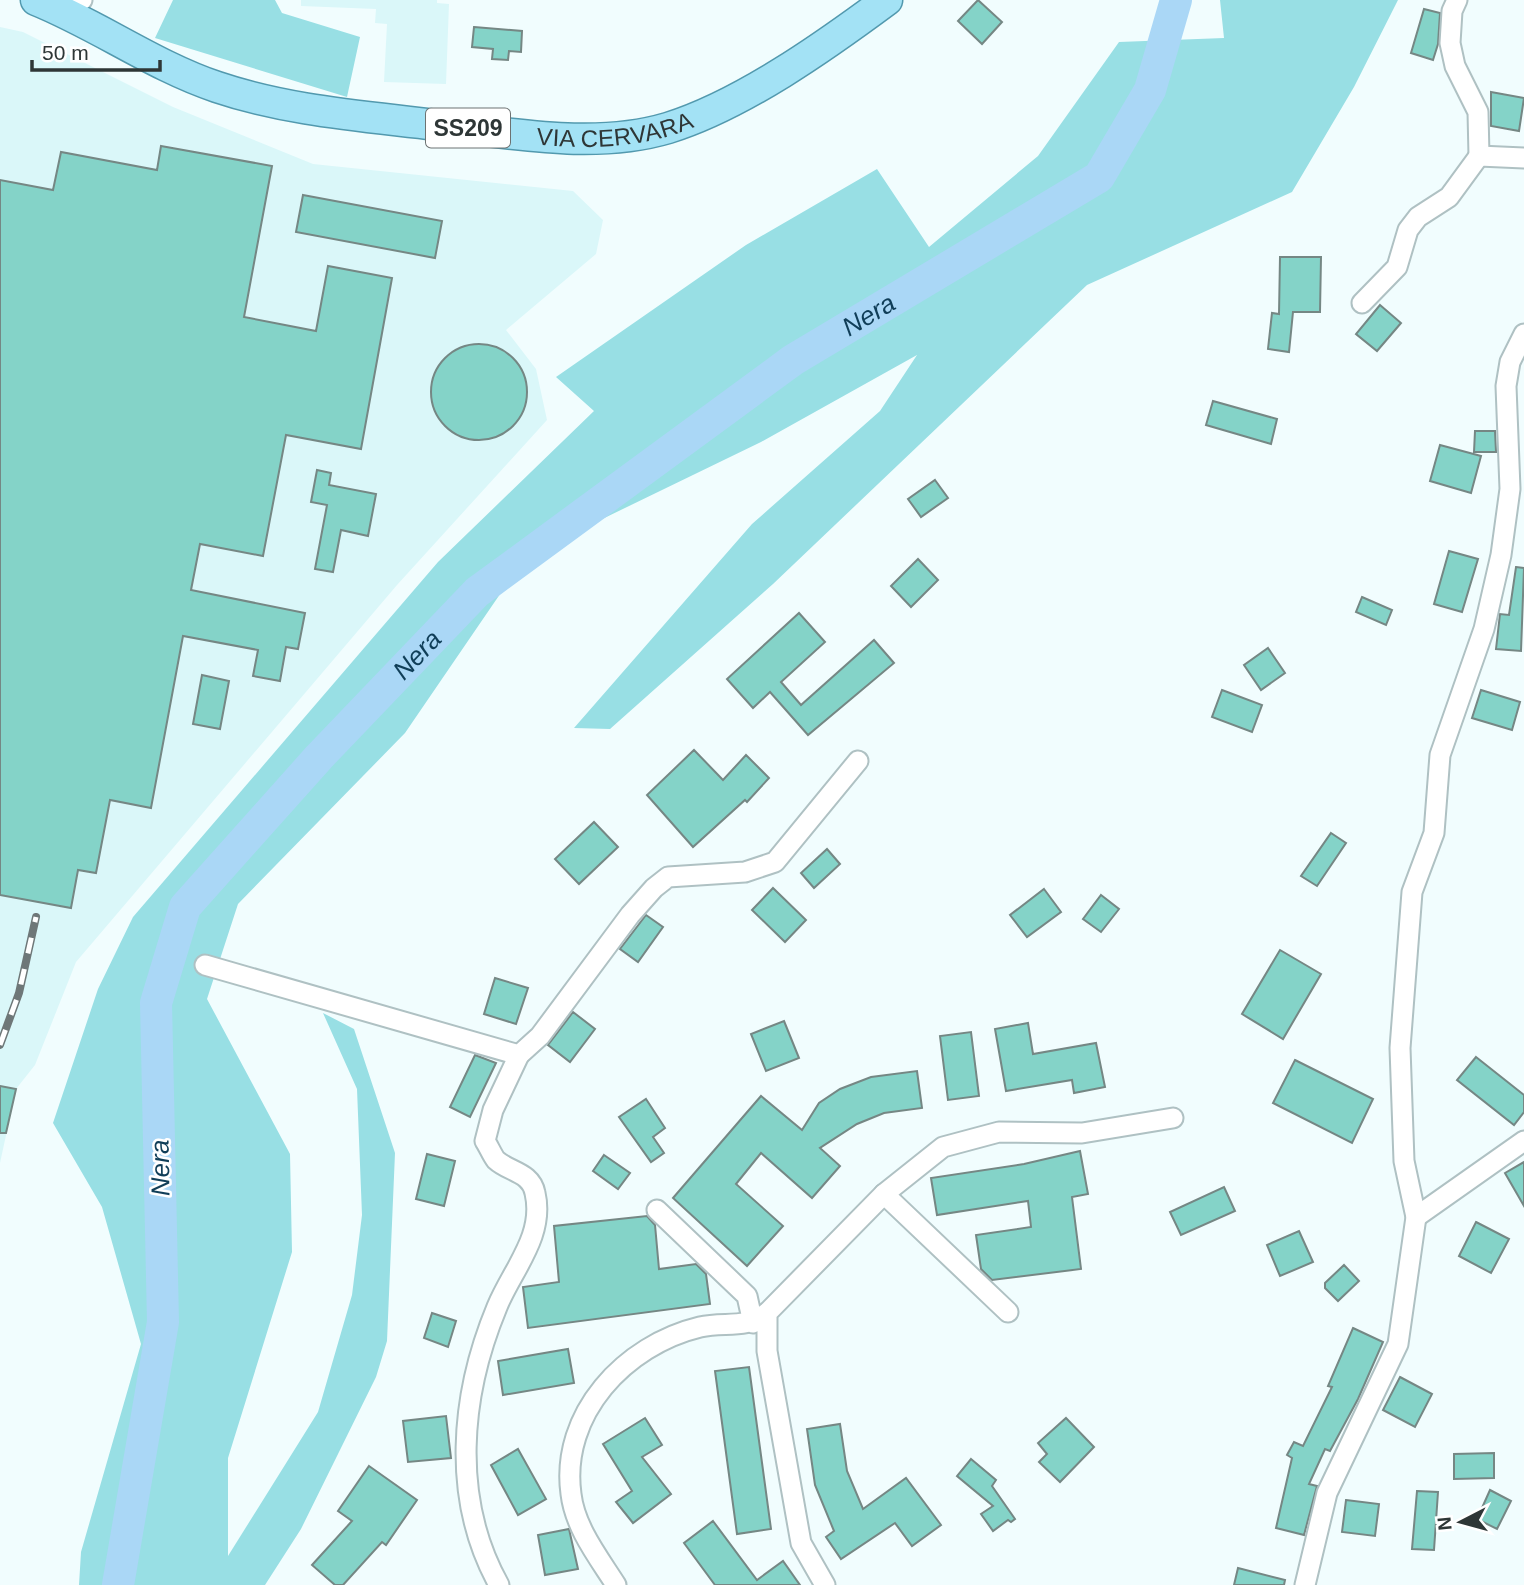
<svg xmlns="http://www.w3.org/2000/svg" width="1524" height="1585" font-family="Helvetica,sans-serif">
	<style>
		.built { fill: #daf7f9 }
		.green { fill: #98dfe4 }
		.lines { fill: none; stroke-linecap: round; stroke-linejoin: round }
		.river { stroke: #aad7f6; stroke-width: 32 }
		.building { fill: #84d3c8; stroke: #758784; stroke-width: 2 }
		.street-casing { stroke: #afc1c3; stroke-width: 23 }
		.primary-casing { stroke: #5299ae; stroke-width: 33 }
		.street { stroke: #fff; stroke-width: 19 }
		.primary { stroke: #a3e2f5; stroke-width: 30 }
		.rail-casing { stroke: #6e7778; stroke-width: 8 }
		.rail { stroke: #fff; stroke-width: 5; stroke-dasharray: 16; stroke-linecap: butt }
		.labels { text-anchor: middle; stroke-width: 5; stroke-linejoin: round; paint-order: stroke }
		.shield { fill: #fff; stroke: #6d7272; stroke-width: 2 }
		.shield-label { font-size: 23px; font-weight: bold; fill: #2e3636 }
		.street-label { font-size: 24px; fill: #2e3636; stroke: #fff }
		.water-label { font-size: 26px; font-style: italic; fill: #103e58; stroke: #fff }
	</style>
	<rect width="100%" height="100%" fill="#f1fdfe"/>
	<!-- built -->
	<g class="built">
		<polygon points="301,0 437,0 437,3 449,4 446,84 384,82 387,24 375,23 376,9 301,6"/>
		<polygon points="0,27 23,32 173,107 313,164 573,191 603,220 596,254 506,330 536,369 547,420 397,585 76,962 35,1065 16,1089 0,1163"/>
	</g>
	<!-- green -->
	<g class="green">
		<polygon points="173,0 275,0 282,13 360,37 347,97 155,38"/>
		<polygon points="1220,0 1398,0 1354,87 1292,192 1087,285 773,584 610,729 574,728 752,524 880,411 917,355 761,442 526,556 405,733 238,904 207,999 290,1154 292,1252 228,1458 228,1556 318,1412 352,1295 362,1215 357,1089 323,1013 354,1029 395,1153 387,1341 376,1377 301,1529 265,1585 79,1585 81,1552 141,1344 102,1207 53,1123 98,989 133,917 438,562 594,411 556,377 746,245 877,169 929,247 1038,156 1119,42 1224,38"/>
	</g>
	<g class="lines">
		<!-- river -->
		<path class="river" id="s1" d="M118 1585 163 1322 156 1003 185 907 319 757 477 592 793 360 1099 177 1150 90 1176 0"/>
	</g>
	<!-- building -->
	<g class="building">
		<polygon points="978,0 1002,22 982,44 958,21"/>
		<polygon points="1424,9 1440,13 1438,44 1433,60 1411,53"/>
		<polygon points="474,27 522,31 521,52 509,51 508,60 492,59 493,49 472,47"/>
		<polygon points="1491,92 1524,98 1519,131 1491,126"/>
		<polygon points="161,146 272,166 244,317 316,331 328,266 392,278 361,449 286,435 263,556 200,544 191,590 305,613 298,649 286,647 280,681 253,676 258,650 183,636 151,808 110,800 96,873 78,870 71,908 0,895 0,180 53,190 61,152 157,170"/>
		<polygon points="303,195 442,221 435,258 296,232"/>
		<polygon points="1280,257 1321,257 1320,312 1293,312 1289,352 1268,349 1272,313 1279,314"/>
		<polygon points="1380,305 1401,323 1377,351 1356,334"/>
		<circle cx="479" cy="392" r="48"/>
		<polygon points="1213,401 1277,419 1271,444 1206,425"/>
		<polygon points="1475,431 1495,431 1496,452 1474,452"/>
		<polygon points="1440,445 1481,456 1471,493 1430,481"/>
		<polygon points="317,470 331,473 329,485 376,494 368,536 341,530 333,572 315,569 327,505 311,502"/>
		<polygon points="935,480 948,498 921,517 908,499"/>
		<polygon points="1449,551 1478,559 1462,612 1434,604"/>
		<polygon points="918,559 938,580 911,607 891,586"/>
		<polygon points="1516,567 1524,568 1521,651 1496,649 1500,614 1509,615"/>
		<polygon points="1362,597 1392,610 1386,625 1356,612"/>
		<polygon points="799,613 825,642 781,682 801,705 874,640 894,663 808,735 770,692 753,708 727,679"/>
		<polygon points="1268,648 1285,673 1261,690 1244,665"/>
		<polygon points="202,675 229,681 220,729 193,724"/>
		<polygon points="1222,690 1262,705 1252,732 1212,717"/>
		<polygon points="1481,690 1520,702 1512,730 1472,718"/>
		<polygon points="694,750 723,780 746,755 769,778 747,802 745,800 693,847 647,795"/>
		<polygon points="594,822 618,847 579,884 555,859"/>
		<polygon points="1331,833 1346,843 1317,886 1301,876"/>
		<polygon points="827,849 840,864 814,888 801,873"/>
		<polygon points="773,888 806,920 785,942 752,910"/>
		<polygon points="1044,889 1061,912 1027,937 1010,915"/>
		<polygon points="1101,895 1119,909 1101,932 1083,919"/>
		<polygon points="646,915 663,927 638,962 620,949"/>
		<polygon points="1280,950 1321,974 1283,1039 1242,1014"/>
		<polygon points="495,978 528,988 516,1024 484,1014"/>
		<polygon points="573,1012 595,1029 570,1062 548,1045"/>
		<polygon points="784,1021 799,1058 766,1071 751,1034"/>
		<polygon points="1028,1023 1033,1054 1096,1043 1105,1087 1074,1093 1072,1080 1006,1091 995,1029"/>
		<polygon points="971,1032 979,1096 948,1100 940,1036"/>
		<polygon points="475,1055 496,1063 470,1117 450,1107"/>
		<polygon points="1476,1057 1524,1095 1524,1112 1514,1125 1457,1080"/>
		<polygon points="1295,1060 1373,1099 1352,1143 1273,1103"/>
		<polygon points="917,1071 922,1108 884,1113 857,1124 820,1148 840,1166 812,1198 761,1153 736,1184 783,1226 747,1266 673,1198 761,1096 802,1130 819,1103 840,1089 871,1077"/>
		<polygon points="0,1086 16,1089 6,1133 0,1133"/>
		<polygon points="646,1099 665,1128 653,1137 664,1153 651,1162 619,1117"/>
		<polygon points="1080,1151 1088,1194 1072,1197 1081,1269 992,1280 981,1269 976,1235 1031,1227 1028,1201 937,1215 931,1178 1024,1164"/>
		<polygon points="427,1154 455,1161 444,1206 416,1199"/>
		<polygon points="604,1155 630,1173 618,1189 593,1171"/>
		<polygon points="1524,1162 1524,1206 1505,1173"/>
		<polygon points="1224,1187 1235,1211 1181,1235 1170,1212"/>
		<polygon points="647,1216 655,1225 659,1269 696,1264 706,1274 710,1304 528,1328 523,1287 559,1282 554,1226"/>
		<polygon points="1476,1222 1509,1239 1491,1273 1459,1256"/>
		<polygon points="1299,1231 1313,1262 1280,1276 1267,1245"/>
		<polygon points="1344,1265 1359,1281 1338,1301 1325,1288 1325,1283"/>
		<polygon points="432,1313 456,1321 448,1347 424,1338"/>
		<polygon points="1353,1328 1383,1342 1358,1399 1330,1451 1325,1449 1309,1484 1317,1486 1304,1535 1276,1528 1292,1458 1287,1455 1294,1442 1303,1446 1332,1387 1328,1386"/>
		<polygon points="568,1349 574,1383 503,1395 498,1361"/>
		<polygon points="749,1367 771,1529 737,1534 715,1371"/>
		<polygon points="1400,1377 1432,1394 1415,1427 1383,1410"/>
		<polygon points="446,1416 451,1458 408,1462 403,1421"/>
		<polygon points="645,1418 662,1445 642,1457 671,1494 633,1523 616,1502 632,1491 603,1444"/>
		<polygon points="1066,1418 1094,1447 1060,1482 1039,1462 1047,1454 1038,1443"/>
		<polygon points="840,1424 847,1471 863,1509 906,1478 941,1525 912,1546 895,1523 841,1559 826,1537 834,1531 815,1485 807,1429"/>
		<polygon points="518,1449 546,1499 518,1515 491,1465"/>
		<polygon points="1494,1453 1494,1478 1454,1479 1454,1454"/>
		<polygon points="971,1459 996,1480 992,1486 1015,1519 1011,1522 1008,1520 993,1531 981,1514 993,1506 957,1476"/>
		<polygon points="369,1466 417,1500 386,1545 382,1542 343,1585 335,1585 312,1565 352,1521 338,1511"/>
		<polygon points="1490,1490 1511,1501 1497,1529 1477,1519"/>
		<polygon points="1417,1491 1438,1492 1434,1550 1412,1549"/>
		<polygon points="1346,1500 1379,1504 1375,1536 1342,1532"/>
		<polygon points="713,1521 757,1580 783,1561 800,1585 715,1585 684,1543"/>
		<polygon points="569,1529 578,1569 545,1575 538,1535"/>
		<polygon points="1238,1568 1285,1580 1284,1585 1234,1585"/>
	</g>
	<g class="lines">
		<!-- street casing -->
		<g class="street-casing">
			<g id="street">
				<polyline points="1457,0 1452,11 1450,43 1455,66 1478,112 1479,156"/>
				<polyline points="59,9 82,0"/>
				<polyline points="1479,156 1524,158"/>
				<polyline points="1362,303 1397,267 1408,230 1418,217 1449,197 1479,156"/>
				<polyline points="205,965 519,1055 540,1036 630,915 654,888 668,877 745,872 775,862 858,761"/>
				<polyline points="884,1194 1008,1312"/>
				<polyline points="657,1210 747,1296 753,1323"/>
				<polyline points="1416,1217 1524,1141"/>
				<path d="M499 1585C451 1499 460 1396 497 1307 512 1270 545 1236 535 1193 531 1172 509 1172 496 1160 492 1155 489 1147 485 1141L493 1110 519 1055"/>
				<path d="M616 1585C599 1558 575 1528 571 1494 560 1414 625 1345 700 1327 725 1321 744 1330 767 1313"/>
				<polyline points="825,1585 801,1543 767,1351 767,1313 884,1194 943,1147 999,1132 1082,1133 1173,1118"/>
				<polyline points="1305,1585 1327,1493 1398,1344 1416,1217 1404,1161 1400,1048 1412,892 1434,833 1440,755 1484,629 1501,555 1510,489 1506,386 1510,362 1524,334"/>
			</g>
		</g>
		<!-- primary casing -->
		<g class="primary-casing">
			<g id="primary">
				<path id="s2" d="M36 0C98 25 154 66 217 87 288 111 363 116 436 125 512 133 594 150 668 128 742 105 825 46 887 0"/>
			</g>
		</g>
		<!-- street -->
		<use href="#street" class="street"/>
		<!-- primary -->
		<use href="#primary" class="primary"/>
		<!-- rail casing -->
		<g class="rail-casing">
			<polyline id="rail" points="0,1045 19,993 36,917"/>
		</g>
		<!-- rail -->
		<use href="#rail" class="rail"/>
	</g>
	<g class="labels">
		<!-- shield labels -->
		<rect class="shield" x="426" y="108.5" width="84" height="39" rx="5"/>
		<g class="shield-label">
			<text x="468" y="136">SS209</text>
		</g>
		<!-- street labels -->
		<g class="street-label">
			<text dy="8" stroke="none"><textPath href="#s2" startOffset="604">VIA CERVARA</textPath></text>
		</g>
		<!-- water labels -->
		<g class="water-label">
			<text dy="9" stroke="none"><textPath href="#s1" startOffset="1596">Nera</textPath></text>
			<text dy="9" stroke="none"><textPath href="#s1" startOffset="1029">Nera</textPath></text>
			<text transform="translate(160 1168) rotate(-91)" y="9">Nera</text>
		</g>
	</g>
	<!-- north arrow -->
	<g transform="translate(1461 1522) rotate(264)" stroke="#ffffff" stroke-width="5" paint-order="stroke">
	<path d="M0-5L12 26L0 18L-12 26Z" fill="#2e3636"/>
	<text y="-10" font-size="19" font-weight="bold" text-anchor="middle" fill="#2e3636">N</text>
	</g>
	<!-- scale -->
	<path d="M32 60v10h128v-10" fill="none" stroke="#2e3636" stroke-width="3.5"/>
	<text x="42" y="60" font-size="21" fill="#2e3636" stroke="#ffffff" stroke-width="5" paint-order="stroke">50 m</text>
</svg>
